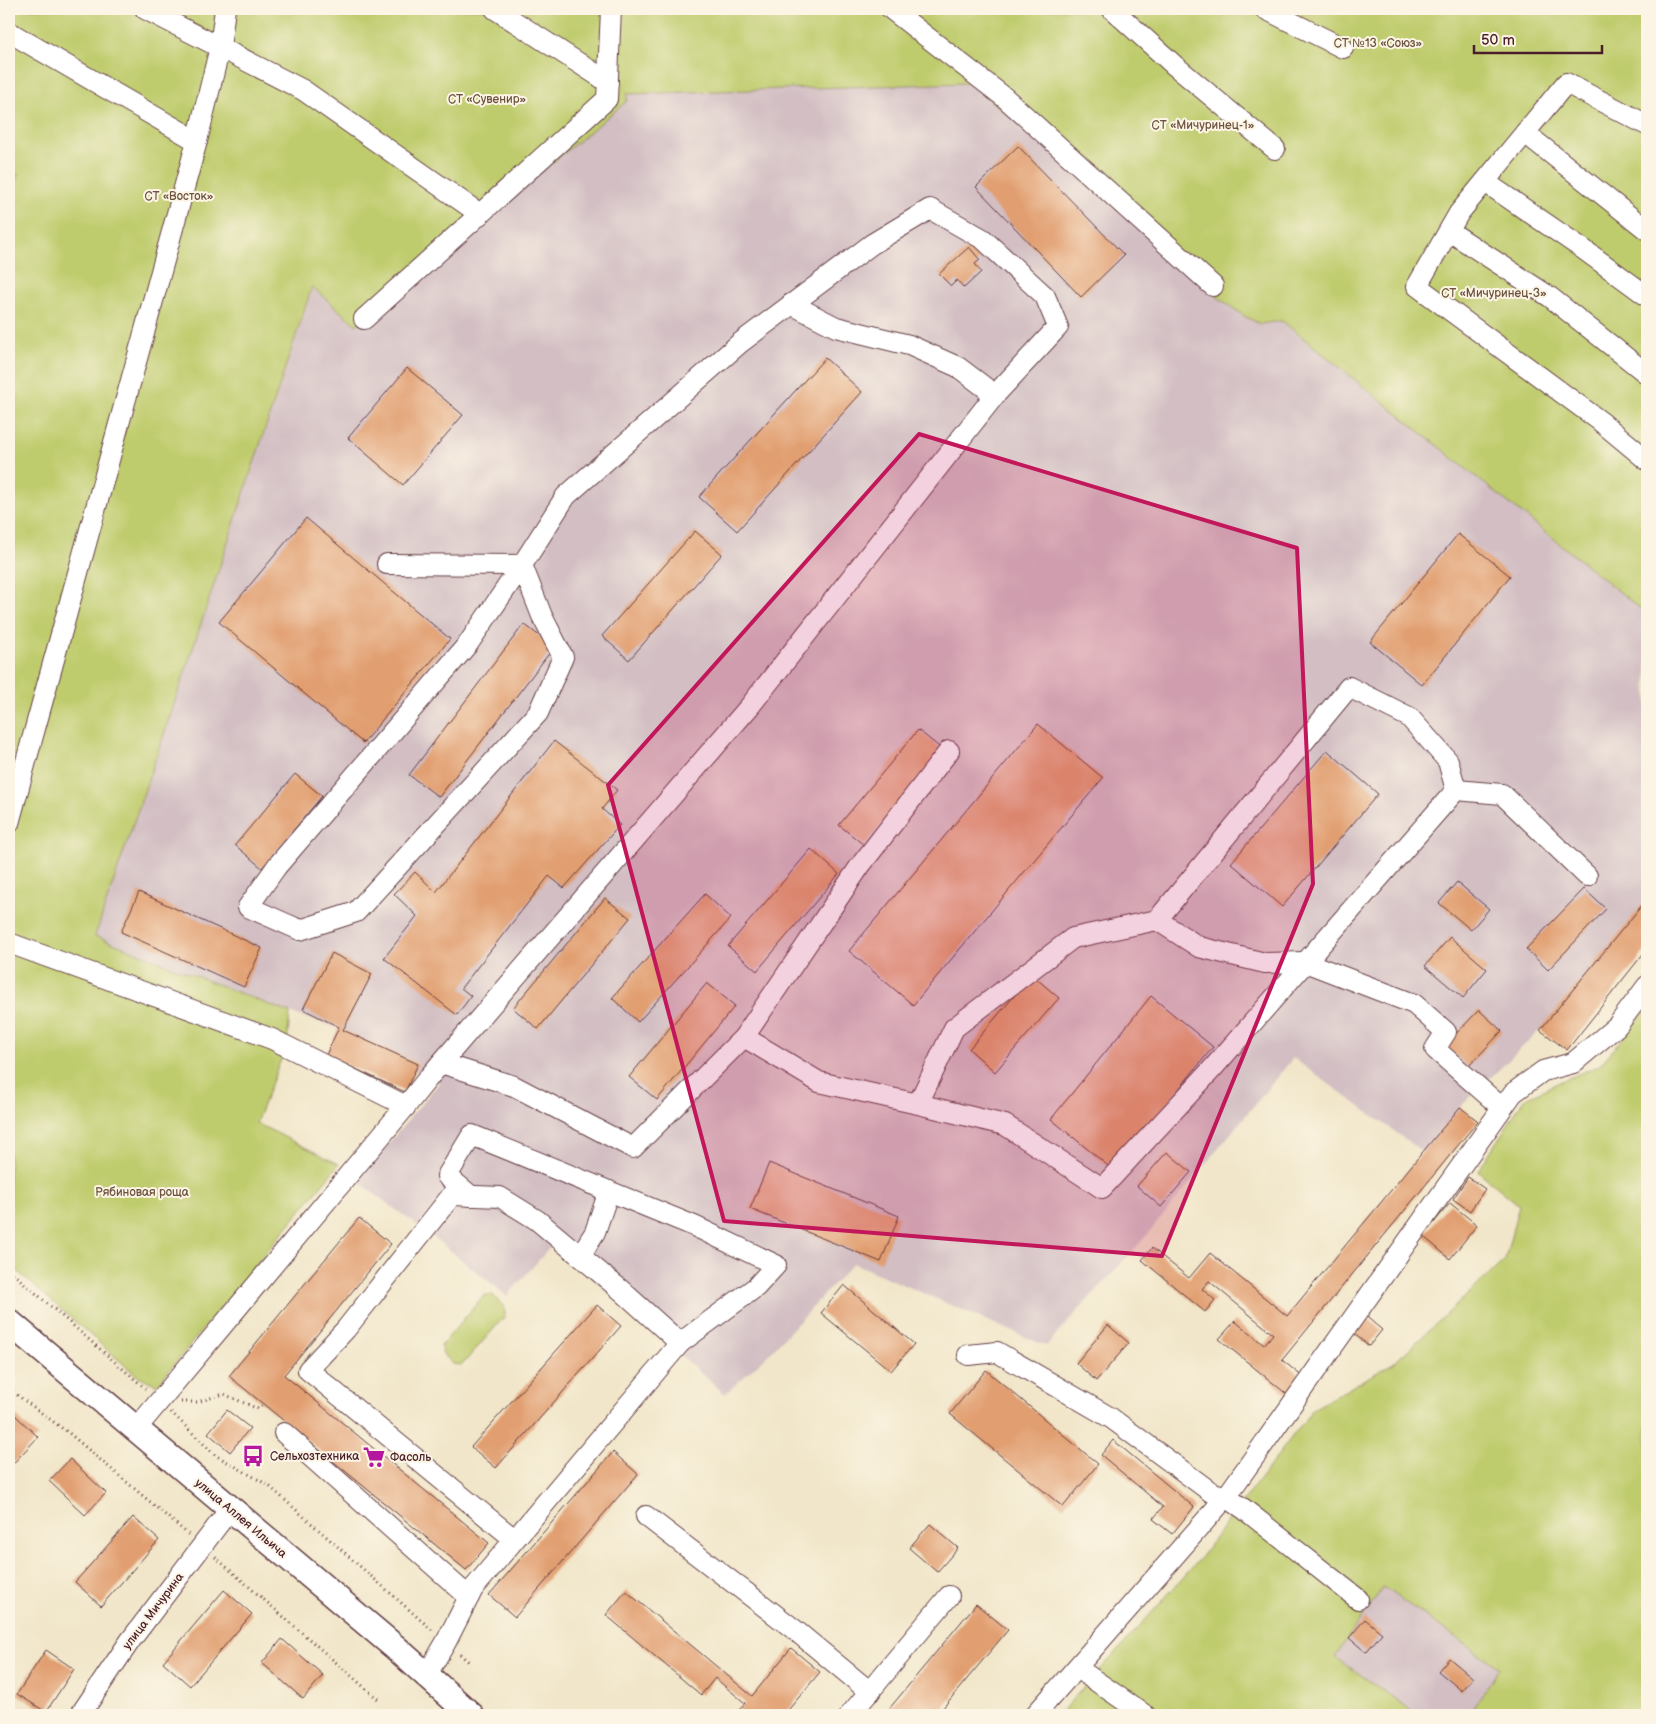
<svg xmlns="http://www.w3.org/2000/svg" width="1656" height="1724" font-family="'Balsamiq Sans',sans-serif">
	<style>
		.industrial { fill: #d2bec3 }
		.green { fill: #bfcc6d; stroke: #84764c }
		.building { fill: #e19e6f }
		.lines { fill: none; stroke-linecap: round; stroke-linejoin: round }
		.minor-casing { stroke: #633d43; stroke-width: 22 }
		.major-casing { stroke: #633d43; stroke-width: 28 }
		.path { stroke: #633d43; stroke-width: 3; stroke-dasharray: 1 4; stroke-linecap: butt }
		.minor { stroke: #fff; stroke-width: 20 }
		.major { stroke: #fff; stroke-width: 25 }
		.marked { fill: #c2185b; fill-opacity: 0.2; stroke: #c2185b; stroke-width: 4; stroke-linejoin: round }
		.labels { text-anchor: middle; stroke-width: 4; stroke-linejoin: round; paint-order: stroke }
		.park-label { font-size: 12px; fill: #6d533f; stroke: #fcf5e5 }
		.poi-label { font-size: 12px; fill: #4a1f2b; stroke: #fcf5e5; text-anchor: start }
		.street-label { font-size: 12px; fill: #4a1f2b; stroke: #fcf5e5 }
	</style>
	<rect width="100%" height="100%" fill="#fcf5e5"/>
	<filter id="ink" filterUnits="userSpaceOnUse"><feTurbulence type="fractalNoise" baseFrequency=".02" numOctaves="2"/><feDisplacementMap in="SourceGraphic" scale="10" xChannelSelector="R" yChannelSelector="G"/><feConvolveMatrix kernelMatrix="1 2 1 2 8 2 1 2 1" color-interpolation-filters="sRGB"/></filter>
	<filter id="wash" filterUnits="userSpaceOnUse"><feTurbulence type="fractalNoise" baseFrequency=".0096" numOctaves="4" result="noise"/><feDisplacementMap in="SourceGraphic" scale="20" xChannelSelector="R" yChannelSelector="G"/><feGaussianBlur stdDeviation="1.12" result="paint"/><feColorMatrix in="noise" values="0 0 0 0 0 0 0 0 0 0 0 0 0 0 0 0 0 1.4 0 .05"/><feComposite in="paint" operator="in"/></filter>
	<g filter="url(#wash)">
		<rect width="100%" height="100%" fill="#f1e6c9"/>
		<!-- industrial -->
		<g class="industrial">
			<polygon points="969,83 1090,179 1260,324 1282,321 1647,614 1647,899 1540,1030 1460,1107 1423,1152 1293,1058 1147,1235 1046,1346 853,1263 768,1355 725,1394 553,1244 507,1296 433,1237 357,1181 439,1083 414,1071 417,1063 339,1028 290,1013 95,936 185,672 313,287 355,325 627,101 627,94"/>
			<polygon points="18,173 9,229 9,179"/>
			<polygon points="1383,1587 1500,1668 1468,1715 1418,1715 1335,1657"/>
		</g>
		<!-- green -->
		<g class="green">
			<polygon points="9,9 1647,9 1647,614 1282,321 1260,324 1244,316 1215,295 1090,179 969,83 627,94 627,101 356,325 312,287 185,672 95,936 290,1013 287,1044 256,1123 339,1164 157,1385 136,1375 9,1264 9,229 18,174 9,179"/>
			<polygon points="1647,1009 1647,1715 1468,1715 1500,1668 1383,1587 1335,1657 1418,1715 1058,1715 1112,1657 1197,1562 1313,1409 1395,1362 1505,1260 1519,1205 1478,1171 1524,1099 1568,1078 1599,1066"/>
			<polygon points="484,1295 493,1295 505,1308 505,1316 462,1365 453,1364 443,1354 441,1346"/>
		</g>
		<g id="blocks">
			<!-- building -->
			<g class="building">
				<polygon points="1018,146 1124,255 1081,297 976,187"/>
				<polygon points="969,247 980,260 975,264 981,272 964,288 957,280 951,286 939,274"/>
				<polygon points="825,358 862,392 737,531 699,497"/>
				<polygon points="407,368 463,415 403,485 348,438"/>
				<polygon points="306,518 450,639 363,743 219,622"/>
				<polygon points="695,531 722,554 629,660 602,636"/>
				<polygon points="1458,534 1510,576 1422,685 1370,642"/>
				<polygon points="524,624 554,647 439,797 409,775"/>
				<polygon points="1038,724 1103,778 913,1005 849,951"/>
				<polygon points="918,730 943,750 864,845 839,825"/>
				<polygon points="554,741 617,790 602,809 620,825 564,888 549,876 461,988 471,996 457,1015 384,958 417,916 394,894 415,872 436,892"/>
				<polygon points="1327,750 1378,794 1282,907 1231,863"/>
				<polygon points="295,774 322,796 262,868 235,845"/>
				<polygon points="811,849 839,874 757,971 728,946"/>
				<polygon points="1457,882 1489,909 1471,930 1439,903"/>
				<polygon points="1584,889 1606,909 1548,970 1526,949"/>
				<polygon points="139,892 262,948 244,987 121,932"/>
				<polygon points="705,894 731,918 638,1022 612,998"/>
				<polygon points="605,898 630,918 538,1029 513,1008"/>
				<polygon points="1647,899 1647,949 1567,1050 1540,1030"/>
				<polygon points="1450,937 1487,969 1463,998 1425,966"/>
				<polygon points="332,953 372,974 343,1030 418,1064 405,1092 326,1055 339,1027 303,1009"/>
				<polygon points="1032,975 1059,998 995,1072 969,1049"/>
				<polygon points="707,983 735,1006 657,1100 629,1077"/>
				<polygon points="1151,996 1213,1047 1113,1170 1051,1119"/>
				<polygon points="1479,1010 1502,1031 1468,1067 1445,1045"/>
				<polygon points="1460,1107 1478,1121 1282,1360 1304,1378 1289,1396 1219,1339 1235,1321 1264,1345 1273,1334 1209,1281 1202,1289 1215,1300 1205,1312 1142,1260 1152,1248 1189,1278 1210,1253 1287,1316"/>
				<polygon points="1167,1152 1191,1172 1161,1207 1137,1186"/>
				<polygon points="769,1163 899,1216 881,1262 750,1209"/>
				<polygon points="1468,1177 1485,1189 1470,1211 1453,1199"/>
				<polygon points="1450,1203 1477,1225 1450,1259 1423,1236"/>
				<polygon points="359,1218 391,1244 284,1375 489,1543 466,1570 229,1376"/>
				<polygon points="844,1285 914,1344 891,1371 821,1313"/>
				<polygon points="597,1305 621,1326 496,1468 471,1447"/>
				<polygon points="1362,1313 1382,1330 1369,1346 1348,1329"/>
				<polygon points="1108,1325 1129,1343 1096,1381 1076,1363"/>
				<polygon points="986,1370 1098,1464 1063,1507 950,1414"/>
				<polygon points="227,1410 250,1428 230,1452 208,1433"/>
				<polygon points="13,1413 38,1437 9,1468 9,1418"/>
				<polygon points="1113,1440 1194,1507 1172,1534 1153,1519 1163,1507 1101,1455"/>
				<polygon points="613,1452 638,1474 515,1617 489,1595"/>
				<polygon points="70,1459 106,1493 85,1515 49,1481"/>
				<polygon points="133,1517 159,1540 101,1606 75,1582"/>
				<polygon points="930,1524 958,1548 937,1572 909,1548"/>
				<polygon points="224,1590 252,1614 190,1686 163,1662"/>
				<polygon points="626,1591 752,1696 791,1648 820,1672 784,1715 735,1715 745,1703 715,1678 701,1695 606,1615"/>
				<polygon points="976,1604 1008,1630 937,1715 884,1715"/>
				<polygon points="1365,1619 1382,1633 1366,1652 1349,1638"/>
				<polygon points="282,1639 323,1675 303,1699 262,1663"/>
				<polygon points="46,1650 74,1669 46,1712 17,1694"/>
				<polygon points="1449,1658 1473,1678 1462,1691 1438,1671"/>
			</g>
		</g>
	</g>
	<g filter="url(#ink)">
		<use href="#blocks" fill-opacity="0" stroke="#633d43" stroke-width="1"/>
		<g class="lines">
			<!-- minor casing -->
			<g class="minor-casing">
				<g id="minor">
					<polyline points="145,9 303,90 480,214"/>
					<polyline points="495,9 608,82"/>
					<polyline points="891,9 1004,97 1213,286"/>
					<polyline points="1112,9 1174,65 1275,149"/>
					<polyline points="1265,9 1343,48"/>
					<polyline points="9,32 197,141"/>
					<polyline points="1647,125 1566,83 1459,213 1417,286 1600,421 1647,460"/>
					<polyline points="1525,133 1647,230"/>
					<polyline points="1485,182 1583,249 1647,296"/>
					<polyline points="1449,231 1550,297 1647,374"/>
					<polyline points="791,304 836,327 909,345 958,367 995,395"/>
					<polyline points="364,319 607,99 611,9"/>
					<polyline points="387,564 522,565"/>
					<polyline points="1456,790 1502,794 1587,876"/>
					<polyline points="9,823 197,141 220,47 225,9"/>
					<polyline points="1157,920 1199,947 1265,963 1305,962 1414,1004 1446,1032 1435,1049 1502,1108"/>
					<polyline points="9,943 272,1039 406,1106"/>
					<polyline points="744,1037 819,1082 918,1104 1005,1125 1102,1188 1213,1068 1456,790 1448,761 1409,717 1349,687 1157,920 1073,938 954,1028 918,1104"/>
					<polyline points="441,1063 514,1086 633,1148 744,1037 860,866 949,751"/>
					<polyline points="471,1196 447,1176 472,1135 694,1226 776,1265 756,1287 680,1343"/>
					<polyline points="580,1256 595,1232 609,1191"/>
					<polyline points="968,1355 997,1352 1111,1418 1211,1492 1226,1497 1244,1509 1358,1599"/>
					<polyline points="136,1429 406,1106 429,1077 750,706 995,395 1058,327 1045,296 983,239 930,209 872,244 740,343 566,496 522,565 542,616 563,657 538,713 356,912 300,930 248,907 277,866 468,644 522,565"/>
					<polyline points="284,1433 469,1597"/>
					<polyline points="646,1516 795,1630 870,1692"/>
					<polyline points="1077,1668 1145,1715"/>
					<polyline points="426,1676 446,1642 473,1589 680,1343 622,1291 537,1220 500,1197 452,1195 346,1329 308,1370 514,1539"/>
					<polyline points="80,1715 130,1641 230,1509"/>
					<polyline points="850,1715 949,1596"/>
					<polyline points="1035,1715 1226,1497 1513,1093 1543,1071 1573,1063 1617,1026 1647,986"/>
				</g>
			</g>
			<!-- major casing -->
			<g class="major-casing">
				<polyline id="major" points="9,1322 396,1648 471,1715"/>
			</g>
			<!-- path -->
			<g class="path">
				<polyline points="9,1270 146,1389"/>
				<polyline points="9,1389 70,1434 189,1535"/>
				<polyline points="181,1402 197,1402 224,1394 258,1409 263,1404"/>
				<polyline points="171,1412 215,1455 268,1485 432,1630"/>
				<polyline points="215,1557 379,1700"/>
				<polyline points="460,1654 471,1664"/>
			</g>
			<!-- minor -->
			<use href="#minor" class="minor"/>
			<!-- major -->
			<use href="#major" class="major"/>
		</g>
	</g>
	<!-- marked area -->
	<path class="marked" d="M919 434 1297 548 1313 884 1162 1256 724 1221 608 785Z"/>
	<!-- icons -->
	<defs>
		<g id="bus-bare" transform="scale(1.725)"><path d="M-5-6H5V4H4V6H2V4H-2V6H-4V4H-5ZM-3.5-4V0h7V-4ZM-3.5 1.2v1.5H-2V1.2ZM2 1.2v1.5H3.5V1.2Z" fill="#b5179e" stroke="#fcf5e5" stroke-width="2.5" paint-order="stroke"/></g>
		<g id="supermarket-bare" transform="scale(1.725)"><path d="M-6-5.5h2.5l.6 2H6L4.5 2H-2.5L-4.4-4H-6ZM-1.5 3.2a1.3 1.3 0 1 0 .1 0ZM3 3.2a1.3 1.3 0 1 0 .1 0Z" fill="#b5179e" stroke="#fcf5e5" stroke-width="2.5" paint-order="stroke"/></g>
	</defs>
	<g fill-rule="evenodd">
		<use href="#bus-bare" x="253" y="1456"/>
		<use href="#supermarket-bare" x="374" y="1457"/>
	</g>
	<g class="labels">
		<!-- park labels -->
		<g class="park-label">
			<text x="1378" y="47">СТ №13 «Союз»</text>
			<text x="487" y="103">СТ «Сувенир»</text>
			<text x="1203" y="129">СТ «Мичуринец-1»</text>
			<text x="179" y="200">СТ «Восток»</text>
			<text x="1494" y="297">СТ «Мичуринец-3»</text>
			<text x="142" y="1196">Рябиновая роща</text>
		</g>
		<!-- poi labels -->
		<g class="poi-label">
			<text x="270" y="1460">Сельхозтехника</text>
			<text x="390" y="1461">Фасоль</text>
		</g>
		<!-- street labels -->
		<g class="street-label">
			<text transform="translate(241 1518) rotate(40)" y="4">улица Аллея Ильича</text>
			<text transform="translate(153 1611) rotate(-53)" y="4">улица Мичурина</text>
		</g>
	</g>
	<!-- margin -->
	<rect width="1656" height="1724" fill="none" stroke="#fcf5e5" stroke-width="30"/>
	<!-- scale -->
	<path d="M1474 45v8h128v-8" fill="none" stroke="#4a1f2b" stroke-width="2.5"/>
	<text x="1481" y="45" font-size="15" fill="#4a1f2b" stroke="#fcf5e5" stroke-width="4" paint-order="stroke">50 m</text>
</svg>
